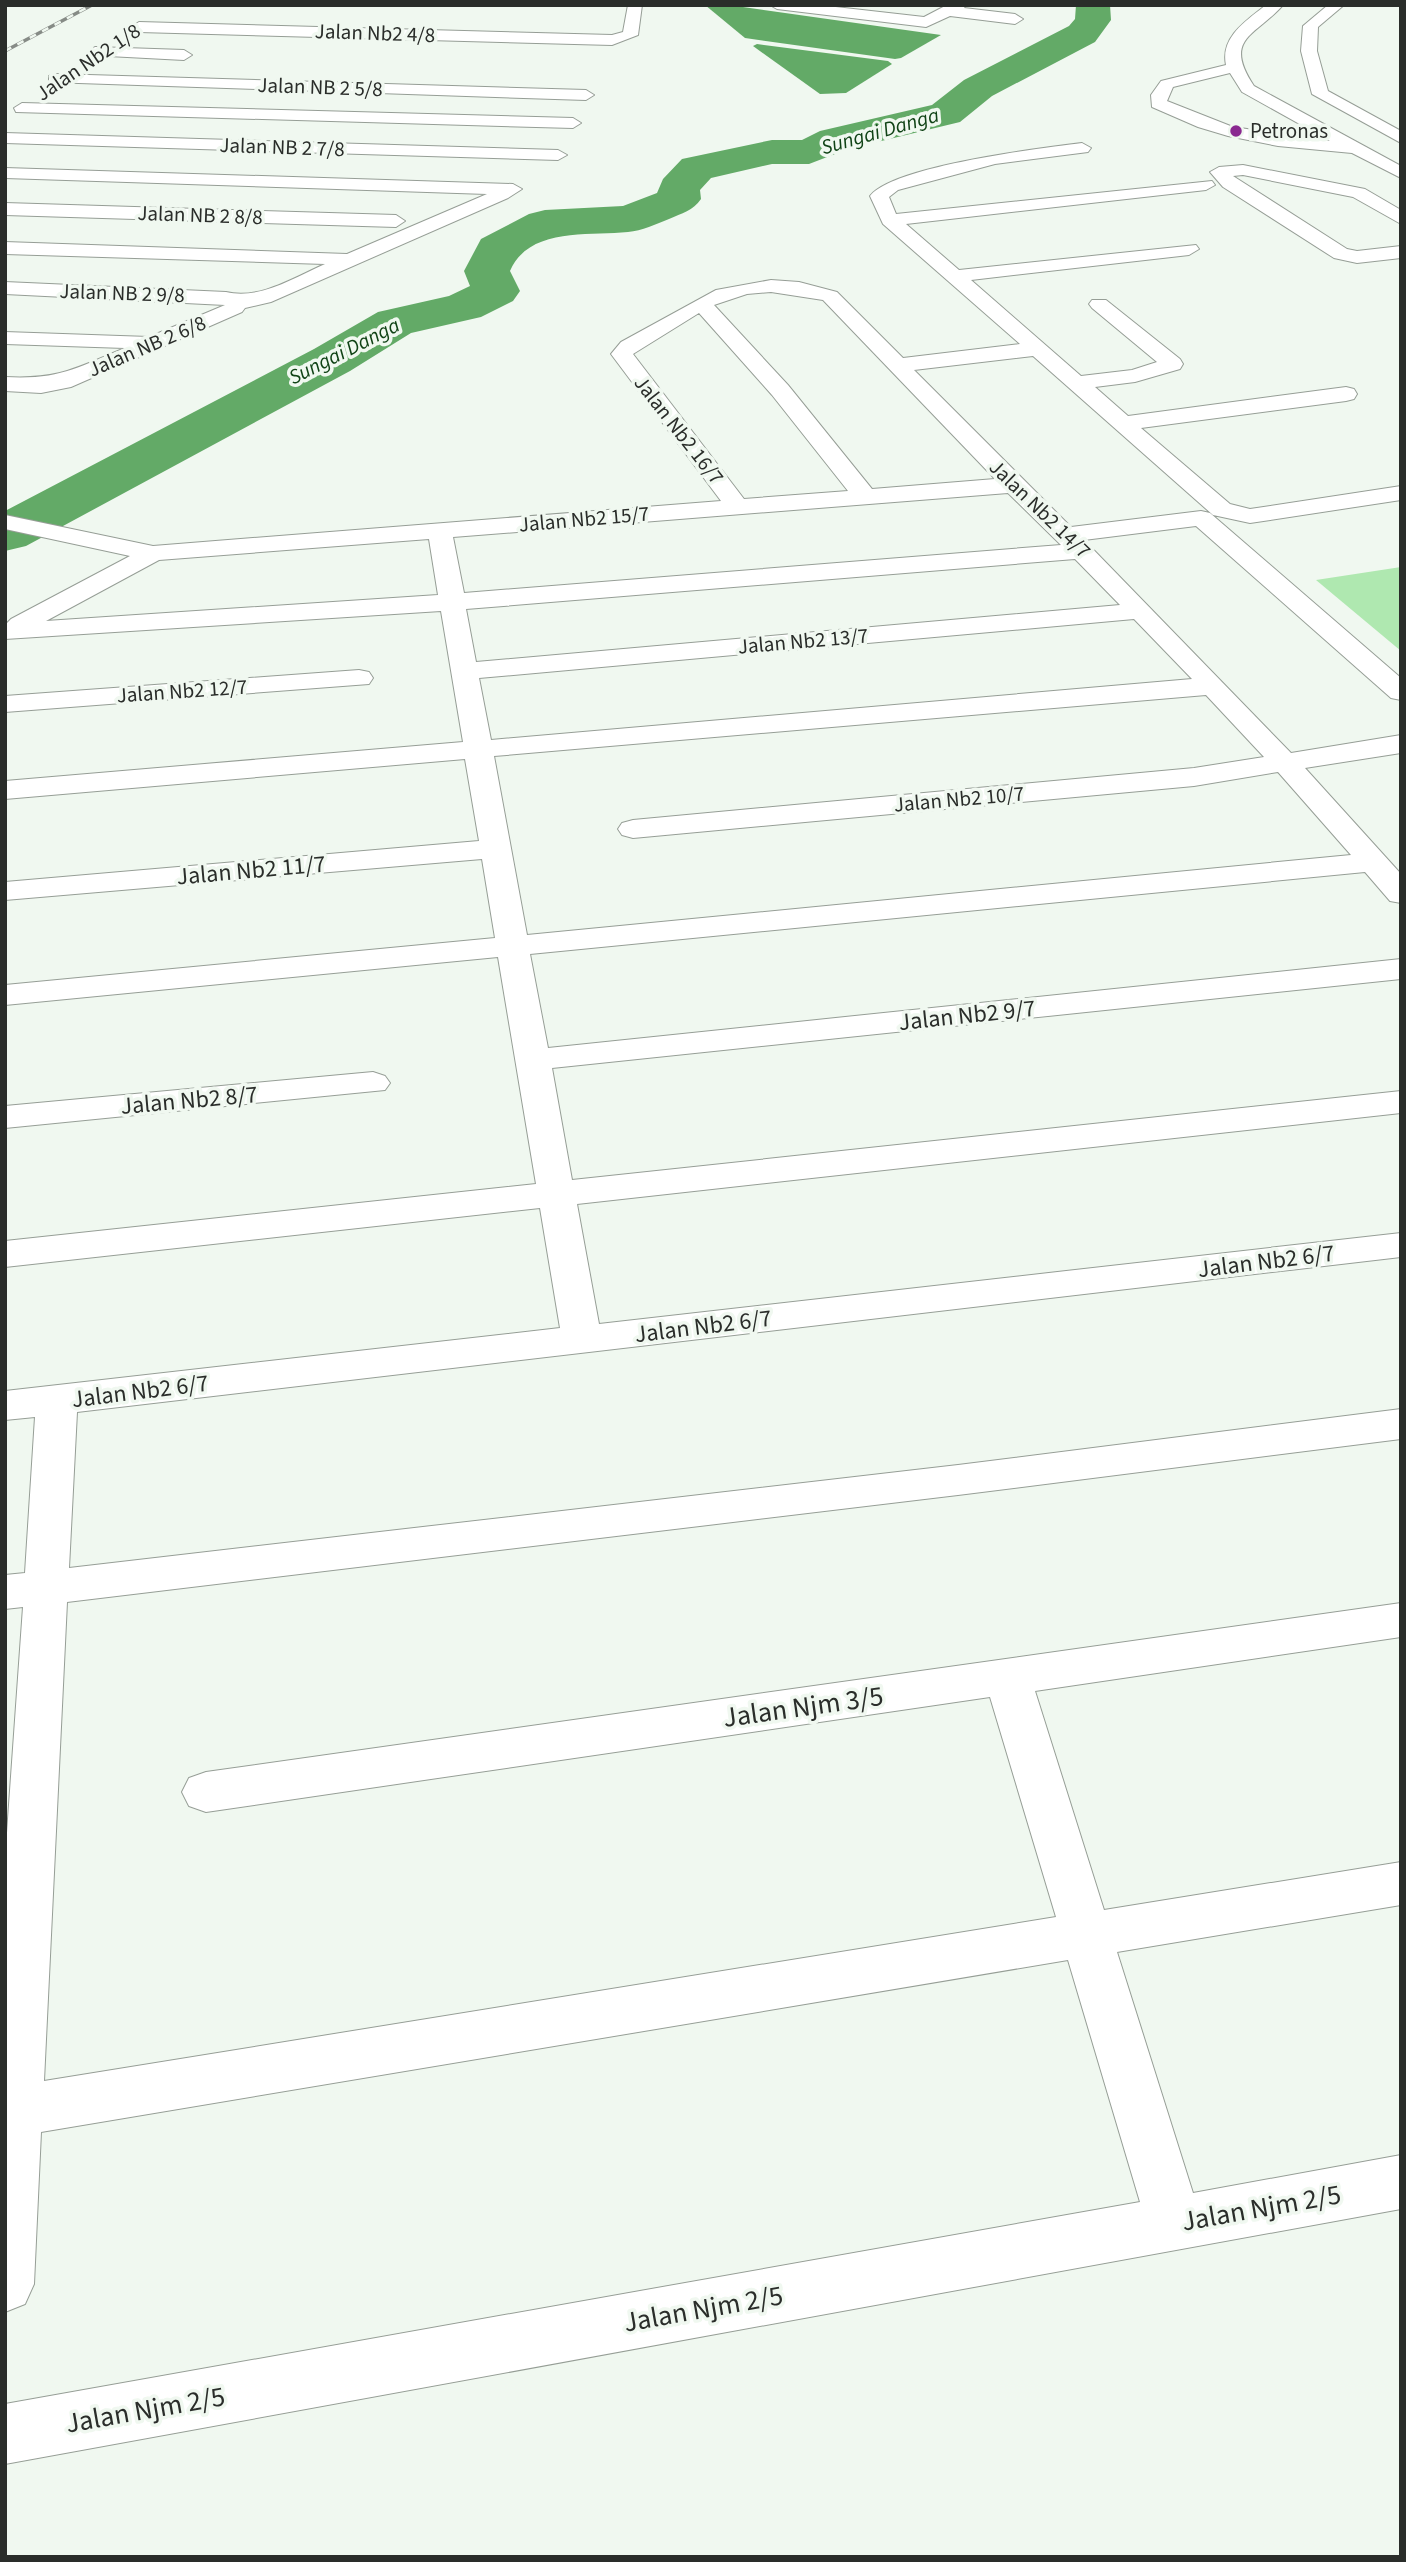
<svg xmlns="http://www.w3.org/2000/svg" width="1406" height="2562" font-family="'Source Sans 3',sans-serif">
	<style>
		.green { fill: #afe8b0 }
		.water { fill: #63aa67 }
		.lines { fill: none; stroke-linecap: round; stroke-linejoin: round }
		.river { fill: #63aa67; fill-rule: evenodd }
		.minor-casing { stroke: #969e96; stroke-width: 2 }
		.minor { fill: #fff; fill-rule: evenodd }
		.rail-casing { stroke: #868b86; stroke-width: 3.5 }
		.rail { stroke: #f0f8f0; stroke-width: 2.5; stroke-dasharray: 7; stroke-linecap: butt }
		.poi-dot { fill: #8a2890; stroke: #f0f8f0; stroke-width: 2.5 }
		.labels { text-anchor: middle; stroke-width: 7; stroke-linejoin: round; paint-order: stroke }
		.far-street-label { font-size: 21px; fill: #2a2d2a; stroke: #f0f8f0 }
		.far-water-label { font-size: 21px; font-style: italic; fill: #104316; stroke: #f0f8f0 }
		.far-poi-label { font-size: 21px; fill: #2a2d2a; stroke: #f0f8f0; text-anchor: start }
		.street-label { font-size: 24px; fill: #2a2d2a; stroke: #f0f8f0 }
		.near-street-label { font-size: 28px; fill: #2a2d2a; stroke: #f0f8f0 }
	</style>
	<rect width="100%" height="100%" fill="#f0f8f0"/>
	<!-- green -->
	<polygon class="green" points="1401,567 1401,651 1316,580"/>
	<!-- water -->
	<g class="water">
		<polygon points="705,5 729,5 941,35 901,58 895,59 745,38"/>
		<polygon points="757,44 888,61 892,64 846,93 820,94 753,46"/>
	</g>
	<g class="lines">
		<!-- river -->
		<path class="river" d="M1076 5H1110L1111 20 1095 42 992 96 960 122 848 149 809 164H772L711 178 700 190 701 199C693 211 682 213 669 219 656 224 642 231 628 232 588 236 529 227 510 271L520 291 513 301 481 317 411 333 350 371 26 546 5 551V511L314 349 378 312 449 296 470 286 464 271 481 239 529 214 545 210 623 206 657 193 663 179 682 159 772 140H802L820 131 932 105 964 80 1069 26 1075 19Z"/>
		<!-- minor casing -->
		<g class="minor-casing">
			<g id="minor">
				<polygon points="628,5 642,5 638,35 612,45 139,32 131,27 139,22 612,35 623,32"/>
				<polygon points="770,5 818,5 924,17 947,5 966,5 964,8 1015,14 1023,19 1015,24 950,16 926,27 777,9"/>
				<path d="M1266 5H1283C1256 36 1222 38 1254 86L1401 166V178L1352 153 1278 146 1228 136 1198 127 1152 107 1151 95 1161 81 1226 65C1220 37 1247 20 1266 5ZM1230 73 1242 92 1330 141 1233 127 1167 101 1173 87Z"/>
				<polygon points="1328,5 1344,5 1318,27 1317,51 1328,91 1401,131 1401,143 1312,94 1301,51 1303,26"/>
				<polygon points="95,47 184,50 192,55 184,60 89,55 87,52"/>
				<polygon points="55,74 586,90 594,95 586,100 49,82 49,76"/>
				<polygon points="22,103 573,118 581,123 573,128 16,112 14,108"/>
				<polygon points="5,133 558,150 567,155 558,160 5,143"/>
				<path d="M1082 143 1091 148 1088 152 995 164 898 190 889 197 896 214 1212 181 1215 185 1206 190 906 224 959 270 1196 245 1199 249 1189 255 971 280 1081 376 1132 370 1157 362 1092 308 1089 304 1092 300H1106L1180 359 1183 364 1180 369 1135 382 1095 387 1128 416 1346 387 1354 389 1357 394 1354 399 1346 401 1141 428 1230 504 1250 509 1401 486V500L1250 523 1213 515 1033 356 914 370 1071 527 1201 511 1210 513 1401 678V700L1391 698 1196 526 1084 540 1291 753 1401 735V753L1305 768 1401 874V903L1390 901 1365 872 530 954 548 1048 1401 959V979L552 1068 572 1180 1401 1091V1113L577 1204 599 1324 1401 1233V1257L77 1412 69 1568 958 1465 1401 1409V1439L958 1495 67 1602 44 2081 1056 1917 990 1697 206 1812 189 1806 182 1792 189 1778 206 1772 1401 1603V1637L1035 1691 1104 1910 1401 1862V1905L1117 1952 1193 2193 1401 2155V2209L5 2464V2404L1140 2202 1068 1960 41 2132 34 2284 25 2304 5 2312V1861L23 1607 5 1609V1575L25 1573 35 1417 5 1420V1391L560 1328 540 1208 5 1267V1241L536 1184 498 957 5 1005V985L495 938 482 859 5 900V882L479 841 465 759 5 799V781L463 742 441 611 5 639V625L11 619 130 556 5 529V515L153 546 721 501 611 354 621 342 716 290 771 280 799 282 837 292 903 358 1020 344 883 224 870 196C893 166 1041 148 1082 143ZM771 292 823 300 995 479 872 489 788 385 714 305 747 294ZM699 313 772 395 848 491 744 499 633 354ZM1008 493 1061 545 464 593 453 537ZM429 539 438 595 46 621 159 560ZM1075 559 1120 605 476 662 466 609ZM1134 619 1192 679 491 740 479 678ZM1206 695 1264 757 1194 768 633 820 622 823 618 829 622 835 633 838 1194 786 1278 772 1351 855 527 935 494 756Z"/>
				<polygon points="1243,165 1365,189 1401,210 1401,224 1353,197 1243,175 1233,176 1347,249 1357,251 1401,246 1401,258 1357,263 1334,258 1223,187 1210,172 1219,167"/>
				<path d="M5 168 513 184 522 189 508 198 271 302 245 308 242 312 71 387 41 393 5 391V377C59 380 76 368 125 348L5 344V332L149 337 225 305 5 294V282L226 292C260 300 293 278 325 264L5 254V242L347 254 487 194 5 178Z"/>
				<polygon points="5,203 396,215 405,221 396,227 5,215"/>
				<polygon points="359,670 369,672 373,678 369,684 5,712 5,696"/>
				<polygon points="373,1072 385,1076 390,1083 385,1090 5,1128 5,1106"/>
			</g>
		</g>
		<!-- minor -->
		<use href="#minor" class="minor"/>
		<!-- rail casing -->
		<g class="rail-casing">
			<polyline id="rail" points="5,51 92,5"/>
		</g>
		<!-- rail -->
		<use href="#rail" class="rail"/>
	</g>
	<!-- markers -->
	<circle class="poi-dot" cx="1236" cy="131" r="7"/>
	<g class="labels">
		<!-- far-street labels -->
		<g class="far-street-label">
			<text transform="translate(375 33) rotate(2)" y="7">Jalan Nb2 4/8</text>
			<text transform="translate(88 62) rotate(-34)" y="7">Jalan Nb2 1/8</text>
			<text transform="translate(320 87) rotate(2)" y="7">Jalan NB 2 5/8</text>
			<text transform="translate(282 147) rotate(2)" y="7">Jalan NB 2 7/8</text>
			<text transform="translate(200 215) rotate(2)" y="7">Jalan NB 2 8/8</text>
			<text transform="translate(122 293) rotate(2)" y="7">Jalan NB 2 9/8</text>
			<text transform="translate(147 346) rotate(-23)" y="7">Jalan NB 2 6/8</text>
			<text transform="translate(679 430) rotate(52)" y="7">Jalan Nb2 16/7</text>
			<text transform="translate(1040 509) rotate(44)" y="7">Jalan Nb2 14/7</text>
			<text transform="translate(584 519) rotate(-5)" y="7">Jalan Nb2 15/7</text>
			<text transform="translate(803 641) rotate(-5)" y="7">Jalan Nb2 13/7</text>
			<text transform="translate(182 691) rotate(-4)" y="7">Jalan Nb2 12/7</text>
			<text transform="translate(959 799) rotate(-5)" y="7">Jalan Nb2 10/7</text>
		</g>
		<!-- far-water labels -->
		<g class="far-water-label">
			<text transform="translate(880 131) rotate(-16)" y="7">Sungai Danga</text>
			<text transform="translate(344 351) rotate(-27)" y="7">Sungai Danga</text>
		</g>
		<!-- far-poi labels -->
		<g class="far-poi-label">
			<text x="1250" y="138">Petronas</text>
		</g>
		<!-- street labels -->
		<g class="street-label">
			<text transform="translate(251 870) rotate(-5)" y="8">Jalan Nb2 11/7</text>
			<text transform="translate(967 1015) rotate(-6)" y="8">Jalan Nb2 9/7</text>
			<text transform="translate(189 1100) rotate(-5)" y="8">Jalan Nb2 8/7</text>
			<text transform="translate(1266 1261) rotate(-7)" y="8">Jalan Nb2 6/7</text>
			<text transform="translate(703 1326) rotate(-7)" y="8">Jalan Nb2 6/7</text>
			<text transform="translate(140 1391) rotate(-7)" y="8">Jalan Nb2 6/7</text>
		</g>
		<!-- near-street labels -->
		<g class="near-street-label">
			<text transform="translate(803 1706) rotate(-8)" y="10">Jalan Njm 3/5</text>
			<text transform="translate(1261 2207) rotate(-10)" y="10">Jalan Njm 2/5</text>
			<text transform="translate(703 2308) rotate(-10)" y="10">Jalan Njm 2/5</text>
			<text transform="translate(145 2409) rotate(-10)" y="10">Jalan Njm 2/5</text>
		</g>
	</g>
	<!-- border -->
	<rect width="1406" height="2562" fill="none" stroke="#2a2d2a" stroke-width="14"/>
</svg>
